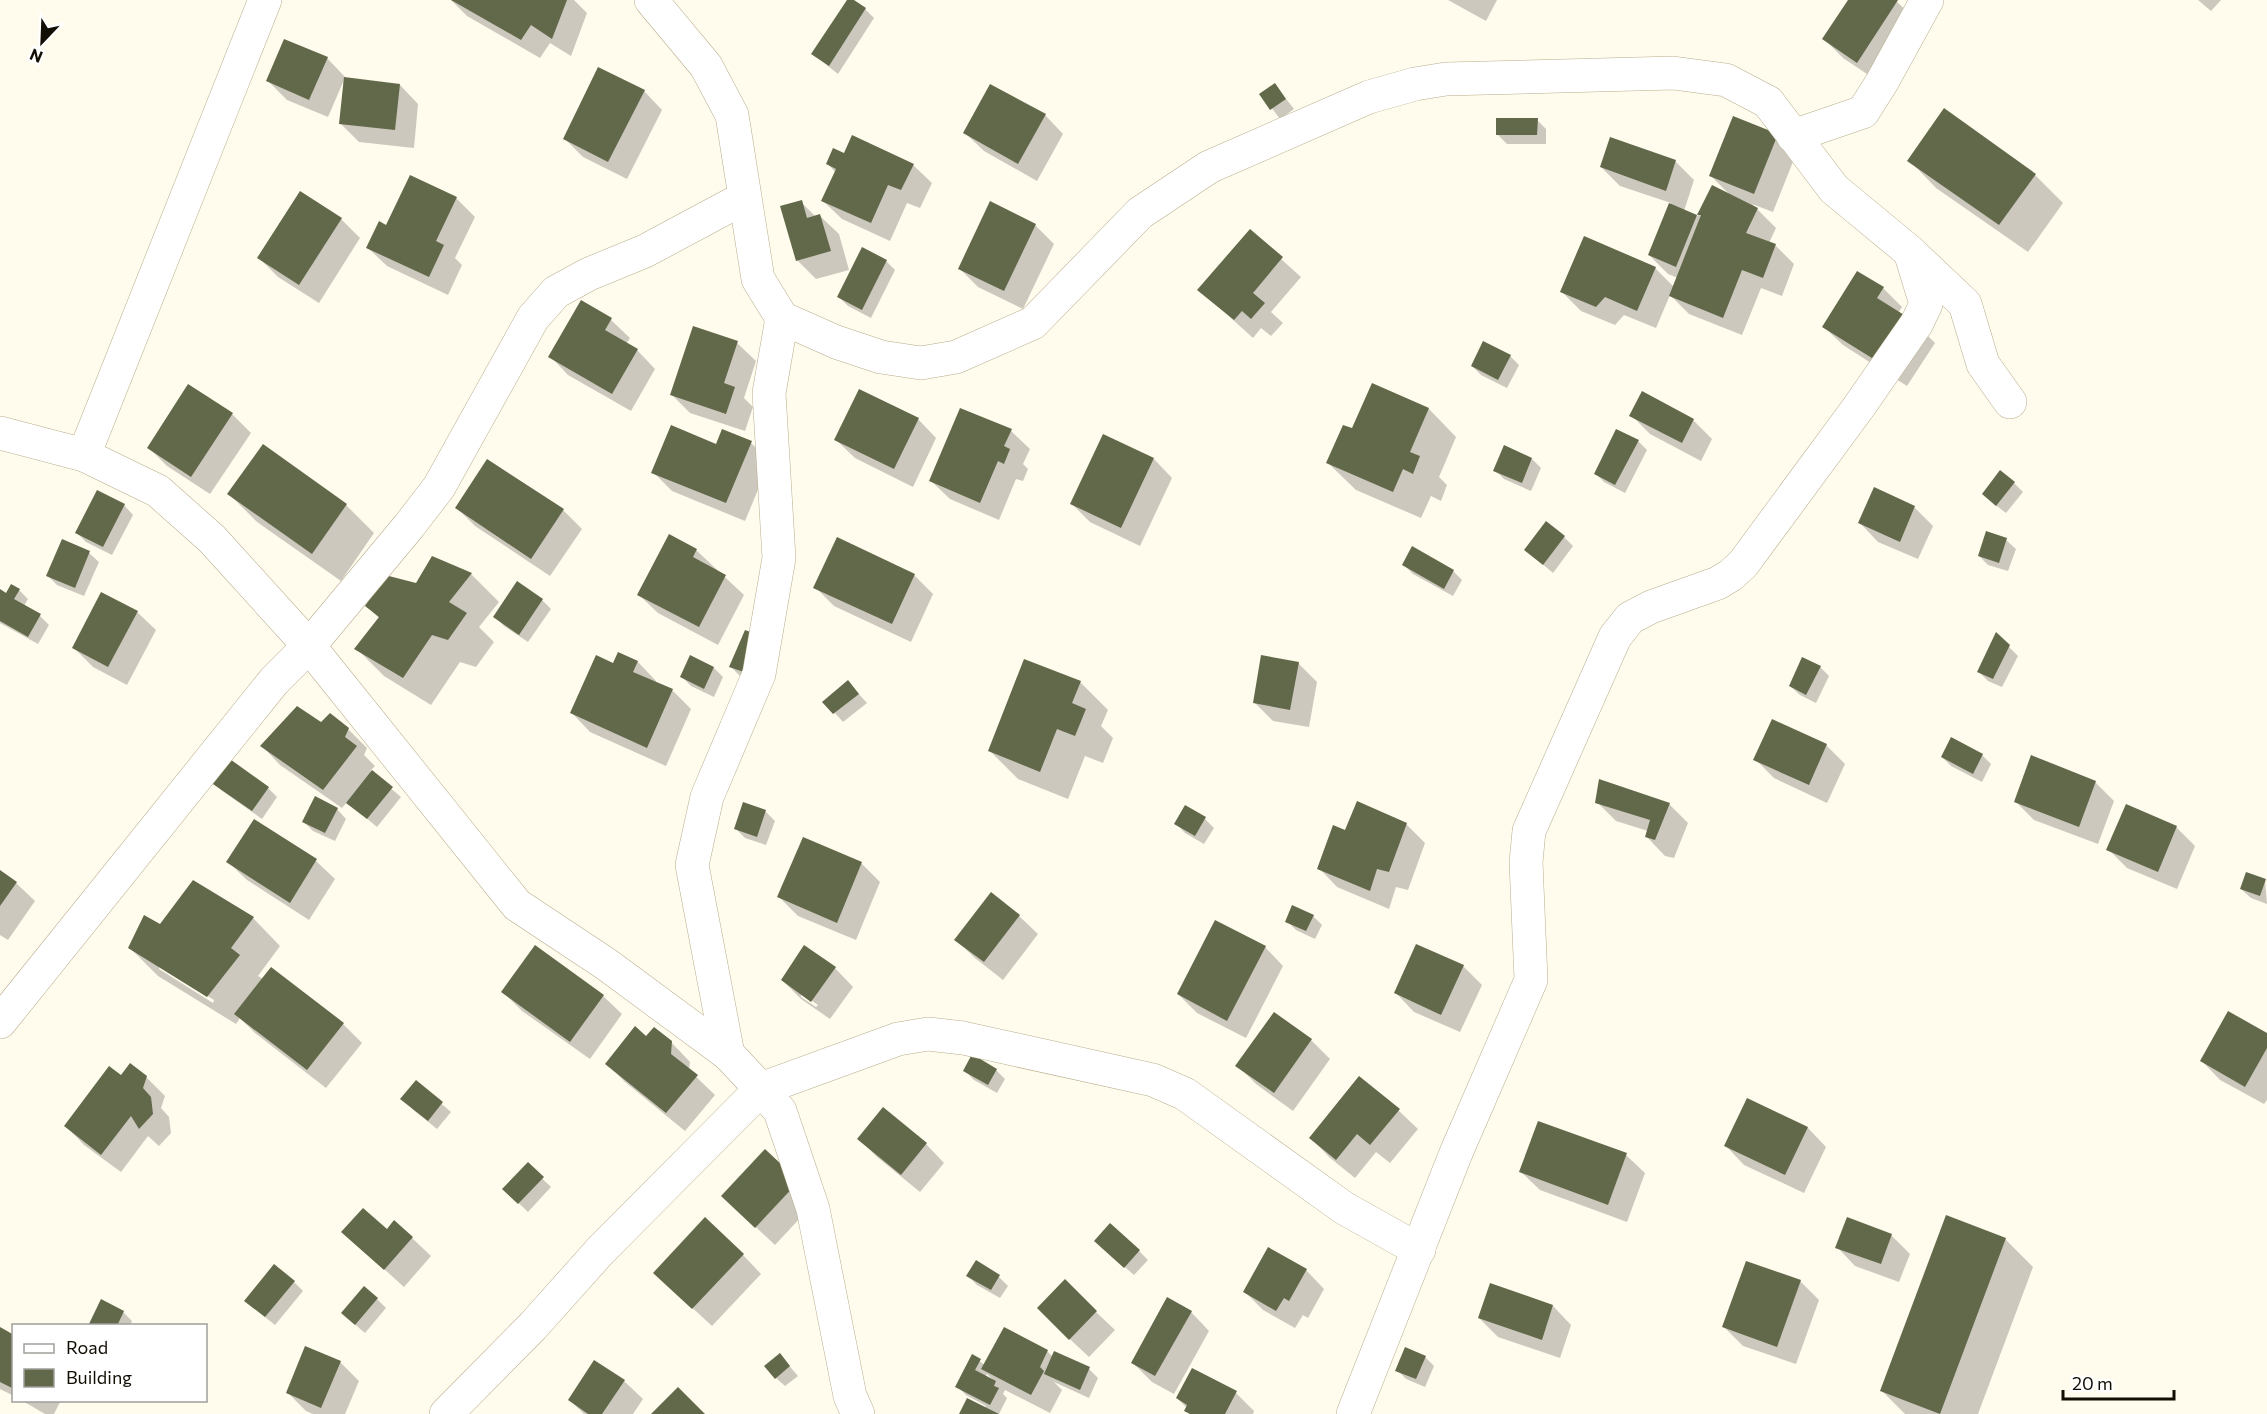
<svg xmlns="http://www.w3.org/2000/svg" width="2267" height="1414" font-family="Commissioner,sans-serif">
	<style>
		.shadow { fill: #0003; fill-rule: evenodd }
		.building { fill: #62694a }
		.lines { fill: none; stroke-linecap: round; stroke-linejoin: round }
		.minor-casing { stroke: #b8ae8d; stroke-width: 34 }
		.minor { stroke: #fff; stroke-width: 33 }
	</style>
	<rect width="100%" height="100%" fill="#fffbed"/>
	<!-- shadow -->
	<g class="shadow">
		<polygon points="451,0 574,0 587,13 571,56 550,43 540,58 467,16"/>
		<polygon points="849,0 865,9 874,18 838,74 813,54"/>
		<polygon points="1448,0 1497,0 1486,21"/>
		<polygon points="1850,0 1895,0 1916,20 1876,80 1843,58 1824,39"/>
		<polygon points="2198,0 2221,0 2211,11"/>
		<polygon points="327,58 345,77 345,79 400,85 418,104 414,148 359,142 340,123 344,80 328,117 287,100 268,81"/>
		<polygon points="1275,85 1294,109 1280,119 1261,94"/>
		<polygon points="644,91 662,110 627,179 583,157 564,138"/>
		<polygon points="1045,115 1063,134 1037,181 984,151 965,133"/>
		<polygon points="1537,120 1546,129 1546,144 1507,144 1498,135"/>
		<polygon points="1777,135 1796,154 1773,212 1752,204 1776,228 1769,243 1776,246 1794,264 1782,296 1761,288 1742,335 1689,314 1670,295 1656,328 1624,315 1615,325 1581,311 1562,292 1655,268 1674,287 1678,278 1668,274 1649,255 1671,203 1620,186 1601,167 1675,161 1694,180 1684,211 1698,216 1713,187 1731,196 1711,176"/>
		<polygon points="845,155 913,165 932,183 920,208 907,203 890,241 842,219 823,201 836,173 828,164"/>
		<polygon points="1909,160 2035,175 2063,203 2028,252 1936,188"/>
		<polygon points="456,198 475,217 455,258 462,265 448,295 387,266 368,248 387,227"/>
		<polygon points="801,202 816,217 820,216 839,234 849,270 816,279 797,260"/>
		<polygon points="341,219 360,238 319,303 278,277 259,258"/>
		<polygon points="1035,225 1054,244 1023,309 978,287 960,269"/>
		<polygon points="1250,231 1301,277 1271,312 1283,323 1271,336 1261,328 1253,338 1200,290"/>
		<polygon points="886,261 895,270 871,318 848,306 839,297"/>
		<polygon points="1858,273 1883,288 1902,307 1898,313 1916,324 1935,343 1907,386 1843,345 1824,327"/>
		<polygon points="581,302 611,320 630,338 626,344 637,350 655,369 631,411 568,375 550,356"/>
		<polygon points="737,343 756,361 744,398 753,407 745,431 690,413 672,395"/>
		<polygon points="1510,356 1519,365 1507,388 1481,375 1472,366"/>
		<polygon points="1373,385 1429,409 1456,437 1439,477 1447,485 1441,501 1431,496 1421,518 1356,490 1328,463 1353,430"/>
		<polygon points="189,386 232,414 251,433 210,494 167,466 149,448"/>
		<polygon points="1643,393 1693,420 1712,439 1701,461 1650,434 1631,415"/>
		<polygon points="918,419 936,438 913,487 855,458 836,440"/>
		<polygon points="1011,431 1030,449 1023,464 1028,469 1023,481 1016,479 999,520 950,499 931,481"/>
		<polygon points="1638,441 1647,450 1625,493 1604,482 1595,473"/>
		<polygon points="751,443 770,461 745,521 672,491 653,472 717,446"/>
		<polygon points="263,446 346,505 374,533 341,581 257,522 229,494"/>
		<polygon points="1154,459 1172,478 1140,546 1090,522 1071,503"/>
		<polygon points="1532,459 1541,468 1531,491 1504,479 1495,470"/>
		<polygon points="2014,483 2023,492 2006,513 1993,503"/>
		<polygon points="124,505 133,515 112,555 86,542 77,533"/>
		<polygon points="1914,507 1933,526 1918,559 1878,542 1860,523"/>
		<polygon points="457,508 563,510 582,529 550,576 475,526"/>
		<polygon points="1987,533 2006,540 2016,549 2008,571 1988,565 1979,556"/>
		<polygon points="1564,537 1573,546 1553,573 1526,550"/>
		<polygon points="63,541 89,553 99,562 84,596 57,585 48,576"/>
		<polygon points="696,550 744,595 718,645 658,613 639,595"/>
		<polygon points="432,558 471,574 499,602 479,627 494,642 476,667 460,662 431,705 384,676 356,648 380,619 367,606 417,585"/>
		<polygon points="1404,565 1453,571 1462,580 1453,596 1413,574"/>
		<polygon points="914,575 933,594 911,642 834,606 815,587"/>
		<polygon points="19,590 28,599 24,606 40,616 49,625 38,644 0,623 0,591 7,595"/>
		<polygon points="542,600 551,609 528,642 504,626 495,617"/>
		<polygon points="137,612 156,630 127,685 93,667 74,648"/>
		<polygon points="745,632 761,683 740,676 731,667"/>
		<polygon points="1997,635 2018,656 2002,687 1988,681 1979,672"/>
		<polygon points="618,654 638,662 656,681 655,683 673,691 691,709 666,766 590,732 572,713 614,665"/>
		<polygon points="691,657 714,668 723,677 714,697 691,686 682,677"/>
		<polygon points="1298,663 1317,682 1309,727 1273,721 1254,702"/>
		<polygon points="1820,667 1829,676 1816,703 1800,695 1790,686"/>
		<polygon points="848,682 867,703 843,722 825,702"/>
		<polygon points="1080,682 1108,710 1101,726 1113,738 1103,763 1085,756 1068,799 1018,779 990,751"/>
		<polygon points="1773,721 1826,745 1845,764 1827,803 1774,778 1755,759"/>
		<polygon points="321,724 348,729 367,748 364,755 375,766 370,771 401,797 377,827 347,802 342,808 280,765 262,746"/>
		<polygon points="1982,755 1991,764 1982,782 1951,766 1942,757"/>
		<polygon points="212,781 268,788 277,797 262,819 221,790"/>
		<polygon points="2095,782 2114,801 2098,844 2034,820 2015,801"/>
		<polygon points="1597,802 1669,804 1688,823 1674,858 1665,856 1647,837 1648,831 1616,821"/>
		<polygon points="744,804 766,812 775,821 766,845 745,838 736,829"/>
		<polygon points="1186,807 1205,819 1214,828 1204,844 1185,833 1176,824"/>
		<polygon points="337,809 346,819 335,841 313,831 304,822"/>
		<polygon points="255,821 316,861 335,879 309,920 247,880 228,862"/>
		<polygon points="1406,824 1425,843 1408,890 1396,887 1389,909 1337,887 1319,868 1346,831"/>
		<polygon points="2176,827 2195,846 2177,889 2127,868 2108,849"/>
		<polygon points="804,839 862,864 880,882 856,940 798,916 779,897"/>
		<polygon points="0,872 16,883 35,901 8,940 0,935"/>
		<polygon points="2265,880 2267,904 2251,898 2241,889"/>
		<polygon points="991,894 1019,916 1038,934 1003,980 975,958 956,940"/>
		<polygon points="1313,916 1322,925 1315,939 1296,930 1287,921"/>
		<path d="M253 918 280 946 258 976 343 1024 362 1043 326 1088 255 1033 240 1018 236 1024 158 976 130 948 161 926ZM159 966 214 1000 213 1003 159 969Z"/>
		<polygon points="1265,947 1283,966 1246,1038 1197,1013 1178,994"/>
		<polygon points="1463,966 1482,985 1460,1032 1414,1012 1396,993"/>
		<path d="M835 968 853 987 830 1019 801 999 782 980ZM801 993 818 1005 816 1007 801 997Z"/>
		<polygon points="503,992 603,996 622,1014 590,1059 522,1011"/>
		<polygon points="1275,1014 1311,1040 1330,1059 1293,1111 1256,1084 1237,1065"/>
		<polygon points="2267,1034 2267,1100 2264,1104 2220,1080 2202,1061"/>
		<polygon points="647,1038 671,1042 690,1062 689,1070 715,1095 685,1131 625,1082 607,1064"/>
		<polygon points="996,1070 1005,1079 997,1093 974,1080 965,1071"/>
		<polygon points="121,1077 146,1077 165,1096 161,1108 169,1117 171,1133 159,1146 148,1136 121,1172 84,1145 66,1126"/>
		<polygon points="1359,1078 1399,1111 1418,1129 1390,1163 1376,1152 1355,1178 1329,1157 1311,1138"/>
		<polygon points="416,1082 451,1112 437,1129 411,1108"/>
		<polygon points="1748,1100 1808,1128 1826,1147 1804,1193 1744,1165 1726,1146"/>
		<polygon points="859,1139 926,1144 944,1163 920,1192 877,1157"/>
		<polygon points="765,1152 816,1201 775,1245 742,1214"/>
		<polygon points="1626,1155 1645,1173 1627,1222 1540,1190 1521,1172"/>
		<polygon points="528,1165 551,1187 528,1212 504,1189"/>
		<polygon points="387,1231 412,1238 431,1256 404,1287 343,1232"/>
		<polygon points="1891,1235 1910,1254 1899,1282 1855,1266 1837,1247"/>
		<polygon points="2005,1239 2033,1267 1978,1414 1905,1414 1882,1391"/>
		<polygon points="1105,1250 1139,1251 1148,1260 1134,1275"/>
		<polygon points="743,1255 761,1274 712,1326 674,1291"/>
		<polygon points="1306,1270 1324,1289 1308,1318 1303,1315 1295,1328 1263,1310 1245,1292"/>
		<polygon points="968,1276 999,1277 1008,1286 1000,1298 977,1285"/>
		<polygon points="1800,1281 1819,1300 1796,1364 1743,1346 1724,1327"/>
		<polygon points="294,1282 303,1291 275,1325 255,1309"/>
		<polygon points="377,1299 386,1308 365,1333 352,1322"/>
		<polygon points="1553,1306 1571,1325 1560,1358 1498,1337 1479,1318"/>
		<polygon points="123,1312 132,1321 130,1326 90,1326"/>
		<polygon points="1096,1312 1115,1330 1089,1357 1057,1327"/>
		<polygon points="1191,1312 1209,1331 1174,1394 1152,1382 1133,1363"/>
		<polygon points="0,1329 14,1336 14,1396 0,1389"/>
		<path d="M1047 1351 1053 1357 1089 1369 1098 1378 1089 1398 1054 1382 1062 1390 1050 1413 1005 1390 1003 1394 1007 1398 999 1414H960L984 1408 986 1406 966 1395 957 1386 972 1356 985 1365ZM987 1374 995 1382 985 1377Z"/>
		<polygon points="780,1355 798,1376 785,1386 776,1378"/>
		<polygon points="1425,1357 1434,1366 1425,1387 1406,1379 1397,1370"/>
		<polygon points="340,1362 359,1381 345,1414 313,1414 306,1411 287,1392"/>
		<polygon points="624,1381 643,1399 633,1414 584,1414 570,1400"/>
		<polygon points="1236,1393 1254,1411 1253,1414 1190,1414 1186,1410 1187,1408 1177,1398"/>
		<polygon points="21,1400 61,1400 54,1414 45,1414"/>
	</g>
	<!-- building -->
	<g class="building">
		<polygon points="451,0 567,0 552,39 531,25 521,40"/>
		<polygon points="847,0 854,0 866,8 829,66 811,54"/>
		<polygon points="1848,0 1898,0 1857,63 1822,39"/>
		<polygon points="284,39 328,57 309,100 266,81"/>
		<polygon points="598,67 645,90 608,162 563,139"/>
		<polygon points="344,77 400,84 395,130 339,124"/>
		<polygon points="1275,83 1286,99 1270,110 1259,94"/>
		<polygon points="990,84 1046,114 1018,164 963,133"/>
		<polygon points="1944,108 2036,174 1999,225 1907,161"/>
		<polygon points="1733,116 1778,134 1754,194 1709,176"/>
		<polygon points="1496,118 1538,118 1537,135 1496,135"/>
		<polygon points="852,135 914,164 901,190 888,185 871,223 821,201 836,169 826,164 833,148 844,153"/>
		<polygon points="1610,137 1676,160 1666,191 1600,167"/>
		<polygon points="410,175 457,197 436,241 444,245 429,277 366,248 379,221 386,225"/>
		<polygon points="1712,185 1758,208 1746,233 1776,244 1763,278 1742,270 1723,318 1669,296 1701,215 1697,215"/>
		<polygon points="300,191 342,218 299,285 257,258"/>
		<polygon points="802,200 807,218 820,214 831,251 796,261 780,206"/>
		<polygon points="990,201 1036,224 1004,291 958,269"/>
		<polygon points="1669,203 1697,215 1676,267 1648,255"/>
		<polygon points="1250,229 1283,257 1253,293 1265,303 1251,319 1242,311 1234,320 1197,290"/>
		<polygon points="1584,236 1656,267 1637,311 1605,297 1596,307 1560,292"/>
		<polygon points="862,247 887,260 862,310 837,297"/>
		<polygon points="1857,271 1884,287 1877,298 1917,323 1888,368 1822,327"/>
		<polygon points="581,300 612,318 605,330 638,349 612,394 548,357"/>
		<polygon points="693,326 738,341 724,383 735,387 726,414 670,395"/>
		<polygon points="1483,341 1511,355 1498,380 1471,366"/>
		<polygon points="1372,383 1429,408 1410,452 1420,456 1413,474 1403,469 1393,492 1326,463 1343,425 1352,428"/>
		<polygon points="188,384 233,413 191,477 147,448"/>
		<polygon points="859,389 919,418 894,469 834,440"/>
		<polygon points="1642,391 1694,419 1682,443 1629,416"/>
		<polygon points="960,408 1012,429 1004,446 1010,449 1004,464 998,461 980,503 929,481"/>
		<polygon points="671,425 716,444 722,429 752,441 726,503 651,473"/>
		<polygon points="1616,429 1639,440 1615,485 1594,474"/>
		<polygon points="1103,434 1154,458 1121,528 1070,504"/>
		<polygon points="263,444 347,504 312,554 227,494"/>
		<polygon points="1504,445 1532,458 1522,483 1493,471"/>
		<polygon points="487,459 564,509 531,559 455,508"/>
		<polygon points="2000,470 2015,482 1996,506 1982,494"/>
		<polygon points="1874,487 1915,506 1900,542 1858,523"/>
		<polygon points="97,490 125,504 103,547 75,533"/>
		<polygon points="1546,521 1565,536 1543,565 1524,550"/>
		<polygon points="1986,531 2007,538 1999,563 1978,556"/>
		<polygon points="669,534 697,549 693,557 726,575 699,627 637,595"/>
		<polygon points="837,537 915,574 892,624 813,588"/>
		<polygon points="62,539 90,551 75,588 46,576"/>
		<polygon points="1412,546 1454,570 1444,589 1402,565"/>
		<polygon points="432,556 472,573 449,602 467,613 448,640 432,635 403,678 354,649 379,617 365,606 385,575 416,583"/>
		<polygon points="517,581 543,599 519,635 493,617"/>
		<polygon points="11,584 20,589 14,599 41,614 28,637 0,621 0,589 6,593"/>
		<polygon points="101,592 138,611 108,667 72,648"/>
		<polygon points="745,630 758,635 753,675 729,667"/>
		<polygon points="1996,632 2010,645 1993,679 1977,672"/>
		<polygon points="618,652 638,661 633,672 673,689 647,748 570,713 596,655 613,663"/>
		<polygon points="690,655 714,667 704,689 680,677"/>
		<polygon points="1261,655 1299,662 1290,710 1253,703"/>
		<polygon points="1802,657 1821,666 1806,695 1789,686"/>
		<polygon points="1024,659 1081,681 1072,703 1086,709 1075,736 1057,729 1040,772 988,751"/>
		<polygon points="848,680 859,694 833,714 822,702"/>
		<polygon points="297,706 321,722 330,713 349,728 345,737 357,746 323,790 260,746"/>
		<polygon points="1772,719 1827,744 1809,785 1753,760"/>
		<polygon points="1951,737 1983,754 1973,774 1941,757"/>
		<polygon points="2031,755 2096,781 2079,827 2014,802"/>
		<polygon points="227,757 269,787 252,811 210,782"/>
		<polygon points="372,770 393,787 367,819 346,803"/>
		<polygon points="1599,779 1670,803 1655,840 1645,837 1650,820 1595,803"/>
		<polygon points="315,796 338,808 325,833 302,822"/>
		<polygon points="1357,801 1407,823 1389,872 1377,869 1370,891 1317,869 1333,825 1345,830"/>
		<polygon points="743,802 766,810 757,837 734,829"/>
		<polygon points="2126,804 2177,826 2158,872 2106,850"/>
		<polygon points="1185,805 1206,817 1195,836 1174,824"/>
		<polygon points="254,819 317,859 290,903 226,862"/>
		<polygon points="803,837 862,862 837,923 777,897"/>
		<polygon points="0,870 17,882 0,906"/>
		<polygon points="2246,872 2266,879 2260,896 2240,889"/>
		<polygon points="193,880 254,917 231,948 240,955 207,997 128,948 144,915 160,924"/>
		<polygon points="991,892 1020,915 984,962 954,940"/>
		<polygon points="1292,905 1314,915 1306,931 1285,922"/>
		<polygon points="1215,920 1266,946 1227,1021 1177,994"/>
		<polygon points="1416,944 1464,965 1441,1015 1394,993"/>
		<polygon points="535,945 604,995 570,1042 501,992"/>
		<polygon points="804,945 836,967 811,1002 781,980"/>
		<polygon points="271,967 344,1023 307,1070 234,1014"/>
		<polygon points="2228,1011 2267,1033 2267,1048 2245,1087 2200,1061"/>
		<polygon points="1274,1012 1312,1039 1274,1093 1235,1066"/>
		<polygon points="635,1026 646,1036 654,1027 672,1041 671,1054 698,1075 666,1113 605,1064"/>
		<polygon points="972,1054 997,1069 988,1085 963,1071"/>
		<polygon points="130,1063 147,1076 143,1088 151,1097 153,1114 139,1129 131,1116 101,1155 64,1126 109,1066 121,1075"/>
		<polygon points="1359,1076 1400,1109 1370,1145 1357,1134 1336,1160 1309,1138"/>
		<polygon points="416,1080 443,1102 428,1121 400,1099"/>
		<polygon points="1747,1098 1808,1127 1785,1175 1724,1146"/>
		<polygon points="883,1107 927,1143 901,1175 857,1139"/>
		<polygon points="1538,1121 1627,1153 1608,1205 1519,1172"/>
		<polygon points="765,1149 799,1181 755,1228 721,1196"/>
		<polygon points="528,1162 544,1177 518,1204 502,1189"/>
		<polygon points="363,1208 387,1229 394,1220 413,1237 384,1270 341,1232"/>
		<polygon points="1946,1215 2006,1238 1940,1414 1880,1391"/>
		<polygon points="705,1217 744,1254 692,1309 653,1273"/>
		<polygon points="1847,1217 1892,1234 1881,1264 1835,1248"/>
		<polygon points="1110,1223 1140,1250 1124,1268 1094,1241"/>
		<polygon points="1268,1247 1307,1269 1289,1301 1284,1298 1276,1311 1243,1292"/>
		<polygon points="976,1260 1000,1275 991,1290 966,1276"/>
		<polygon points="1746,1261 1801,1280 1777,1347 1722,1327"/>
		<polygon points="274,1264 295,1281 265,1317 244,1301"/>
		<polygon points="1065,1279 1097,1311 1069,1340 1037,1308"/>
		<polygon points="1490,1283 1553,1305 1542,1340 1478,1318"/>
		<polygon points="364,1286 378,1298 355,1325 341,1313"/>
		<polygon points="1167,1297 1192,1311 1155,1376 1131,1363"/>
		<polygon points="101,1299 124,1311 117,1326 88,1326"/>
		<polygon points="0,1327 14,1335 14,1389 0,1382"/>
		<polygon points="1004,1327 1048,1350 1040,1367 1044,1371 1031,1395 981,1369"/>
		<polygon points="305,1346 341,1361 321,1408 286,1393"/>
		<polygon points="1405,1347 1426,1356 1416,1379 1395,1371"/>
		<polygon points="1054,1351 1090,1367 1080,1390 1044,1374"/>
		<polygon points="780,1353 790,1366 775,1379 764,1366"/>
		<polygon points="972,1354 981,1359 975,1370 996,1381 994,1386 999,1388 990,1405 955,1387"/>
		<polygon points="594,1360 625,1380 602,1414 588,1414 568,1400"/>
		<polygon points="1192,1368 1237,1391 1225,1414 1190,1414 1184,1411 1187,1405 1176,1398"/>
		<polygon points="678,1387 705,1414 651,1414"/>
		<polygon points="967,1398 999,1414 959,1414"/>
	</g>
	<g class="lines">
		<!-- minor casing -->
		<g class="minor-casing">
			<g id="minor">
				<polyline points="651,0 706,66 732,115 758,279 782,318 836,342 881,357 921,363 956,357 1033,323 1140,213 1209,167 1369,97 1415,84 1446,79 1673,73 1726,80 1768,102 1834,189 1909,251 1965,304 1983,364 2010,402"/>
				<polyline points="1793,136 1863,112 1882,82 1927,0"/>
				<polyline points="0,433 84,455 158,491 212,539 309,646 517,905 606,964 728,1054 761,1089 780,1111 813,1209 850,1396 858,1414"/>
				<polyline points="84,455 265,0"/>
				<polyline points="0,1022 274,681 309,646 409,526 439,487 533,318 556,292 589,274 645,251 744,198"/>
				<polyline points="728,1054 692,865 707,797 759,674 779,558 769,393 782,318"/>
				<polyline points="446,1414 533,1326 600,1251 761,1089 898,1039 928,1034 963,1038 1153,1080 1185,1094 1344,1208 1419,1250"/>
				<polyline points="1353,1414 1456,1153 1531,980 1526,862 1529,831 1615,637 1630,618 1651,607 1718,583 1731,575 1743,564 1858,408 1917,323 1926,304 1911,255"/>
			</g>
		</g>
		<!-- minor -->
		<use href="#minor" class="minor"/>
	</g>
	<!-- legend -->
	<rect x="12" y="1324" width="195" height="78" fill="#ffffff" stroke="#a09f9b" stroke-width="1.5"/>
	<rect x="24" y="1344" width="30" height="9" fill="#ffffff" stroke="#a09f9b" stroke-width="1.5"/>
	<text x="66" y="1354" font-size="18" fill="#120e04">Road</text>
	<rect x="24" y="1369" width="30" height="18" fill="#62694a" stroke="#a09f9b" stroke-width="1.5"/>
	<text x="66" y="1384" font-size="18" fill="#120e04">Building</text>
	<!-- north arrow -->
	<g transform="translate(42 42) rotate(203)" stroke="#ffffff" stroke-width="4.5" paint-order="stroke">
	<path d="M0-4.5L10 22L0 15L-10 22Z" fill="#120e04"/>
	<text y="-9" font-size="16" font-weight="bold" text-anchor="middle" fill="#120e04">N</text>
	</g>
	<!-- scale -->
	<path d="M2063 1390v9h111v-9" fill="none" stroke="#120e04" stroke-width="3"/>
	<text x="2072" y="1390" font-size="18" fill="#120e04" stroke="#ffffff" stroke-width="4.5" paint-order="stroke">20 m</text>
</svg>
